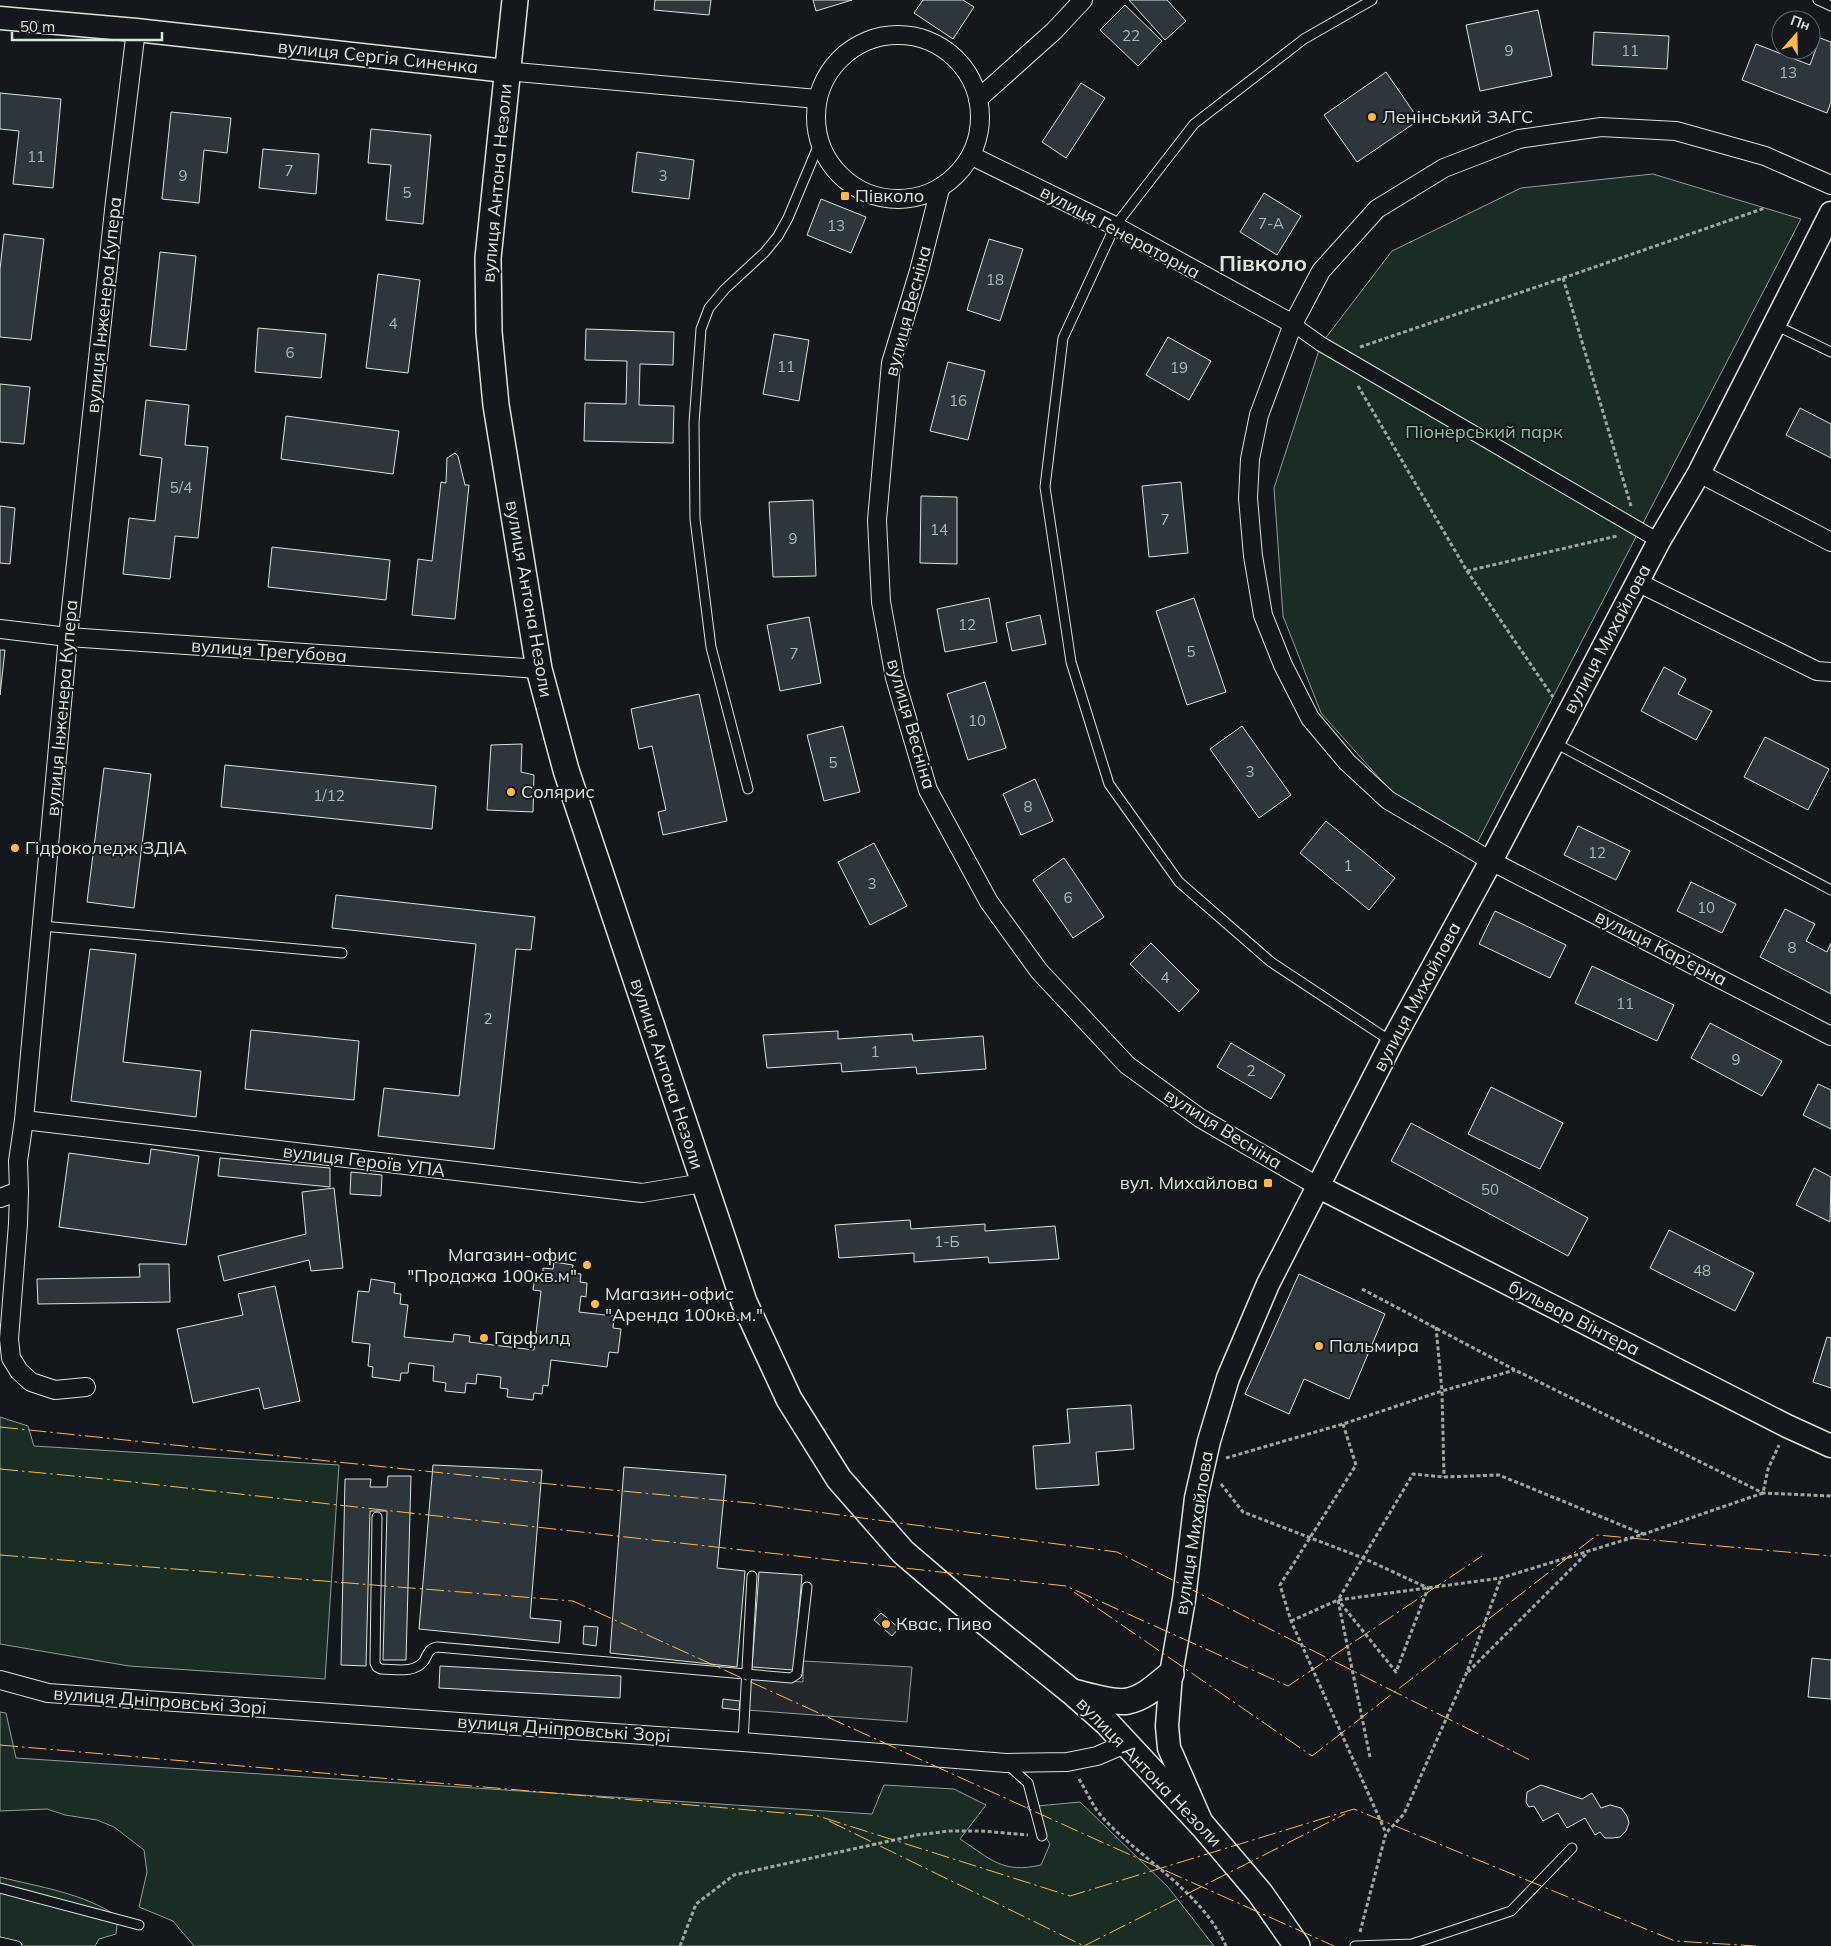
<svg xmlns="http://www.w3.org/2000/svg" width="1831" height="1946" font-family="Mulish,sans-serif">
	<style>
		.green { fill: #1a2d24; stroke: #939e99 }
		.parking { fill: #24282b; stroke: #939e99 }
		.building { fill: #2c363c; stroke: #d8e6dc }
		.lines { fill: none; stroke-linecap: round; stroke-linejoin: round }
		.service-casing { stroke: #d8e6dc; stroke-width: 11 }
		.pedestrian-casing { stroke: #d8e6dc; stroke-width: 16 }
		.minor-casing { stroke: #d8e6dc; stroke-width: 20 }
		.tertiary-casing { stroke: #d8e6dc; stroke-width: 25 }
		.secondary-casing { stroke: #d8e6dc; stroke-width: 28 }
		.path { stroke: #9da8a2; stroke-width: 3; stroke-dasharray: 4 2.5; stroke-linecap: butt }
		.service { stroke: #14181c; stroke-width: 9 }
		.pedestrian { stroke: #14181c; stroke-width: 14 }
		.minor { stroke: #14181c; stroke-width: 18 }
		.tertiary { stroke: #14181c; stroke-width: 22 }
		.secondary { stroke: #14181c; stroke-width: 25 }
		.power { stroke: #ffb74d; stroke-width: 1; stroke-dasharray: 18 4 2.5 4; stroke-linecap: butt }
		.poi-dot { fill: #ffb74d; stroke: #14181c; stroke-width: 2 }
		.labels { text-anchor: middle; stroke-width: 4; stroke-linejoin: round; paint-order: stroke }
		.number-label { font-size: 15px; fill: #adbab4 }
		.street-label { font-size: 18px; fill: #d8e6dc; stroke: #14181c }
		.poi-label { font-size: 18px; fill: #d8e6dc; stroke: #14181c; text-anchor: start }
		.park-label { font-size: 18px; fill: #8ac095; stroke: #14181c }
		.district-label { font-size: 22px; font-weight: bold; fill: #d8e6dc; stroke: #14181c }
	</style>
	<rect width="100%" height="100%" fill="#14181c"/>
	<!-- green -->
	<g class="green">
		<polygon points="1653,174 1801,219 1476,845 1398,799 1321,713 1283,616 1274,488 1321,344 1392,251 1521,188"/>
		<polygon points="0,1417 28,1426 34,1446 339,1465 325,1679 129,1666 0,1644"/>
		<path d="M0 1712 6 1713 16 1758 872 1814 884 1785 954 1789 986 1805 960 1839C991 1859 1002 1874 1041 1865L1050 1844 1027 1807 1080 1802 1168 1887 1214 1946H194L173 1921 139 1907 147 1872 144 1850 114 1827 97 1820 65 1815 47 1809 0 1811Z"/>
		<path d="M0 1877C39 1887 84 1893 118 1917L116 1934 99 1939 95 1946H0Z"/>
	</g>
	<!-- parking -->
	<polygon class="parking" points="803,1661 912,1667 907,1722 747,1710 750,1679 803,1682"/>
	<!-- building -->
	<g class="building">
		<polygon points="655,0 711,0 709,15 654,10"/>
		<polygon points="813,0 852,0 816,11"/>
		<polygon points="923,0 963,0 974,7 953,39 914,13"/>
		<polygon points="1129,0 1167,0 1186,21 1165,40"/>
		<polygon points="1125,5 1162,41 1138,66 1100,30"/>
		<polygon points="1538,10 1552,76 1480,91 1466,25"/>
		<polygon points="1594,32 1669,36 1667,69 1592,65"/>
		<polygon points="1820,38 1831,42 1831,102 1827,113 1742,80 1756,44 1810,65"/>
		<polygon points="1386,72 1419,120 1357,162 1324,115"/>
		<polygon points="1081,83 1105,98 1066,158 1042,142"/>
		<polygon points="0,93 61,99 53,188 13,184 19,131 0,129"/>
		<polygon points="171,112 231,118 227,153 204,150 199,203 162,199"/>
		<polygon points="371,129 431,135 423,224 386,220 391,165 368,163"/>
		<polygon points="263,149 319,154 316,194 259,188"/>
		<polygon points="637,152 694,160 689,199 632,192"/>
		<polygon points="1264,193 1301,216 1277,255 1240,232"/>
		<polygon points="821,199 866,217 851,253 807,235"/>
		<polygon points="4,234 44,239 31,340 0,337 0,269"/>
		<polygon points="989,239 1023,249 1000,321 967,310"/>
		<polygon points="160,252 196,256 186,350 150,346"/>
		<polygon points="378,274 420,280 408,373 366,368"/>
		<polygon points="258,328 326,334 321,378 255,372"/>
		<polygon points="586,329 674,332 673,365 640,364 639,405 674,406 673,443 584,441 585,403 626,404 627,361 585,360"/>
		<polygon points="774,334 809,340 799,401 763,394"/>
		<polygon points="1168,337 1211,361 1189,400 1146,375"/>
		<polygon points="948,362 985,371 968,440 930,431"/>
		<polygon points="0,384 30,387 24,444 0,442"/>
		<polygon points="146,400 189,405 185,445 208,447 198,538 175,536 170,579 123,574 129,518 155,521 162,458 140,455"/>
		<polygon points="1800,408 1831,424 1831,458 1786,435"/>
		<polygon points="286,416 399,431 393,474 281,459"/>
		<polygon points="455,453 458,456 465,485 469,485 455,619 412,615 418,559 432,561 441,482 446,483 447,458"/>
		<polygon points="1181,482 1188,553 1149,557 1142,486"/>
		<polygon points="921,496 957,497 957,564 920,563"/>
		<polygon points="813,500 816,576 773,577 769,502"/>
		<polygon points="0,506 15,508 10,564 0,563"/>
		<polygon points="272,547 390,560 386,600 268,587"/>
		<polygon points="989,598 997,642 945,652 937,609"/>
		<polygon points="1194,598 1226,692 1187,705 1156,611"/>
		<polygon points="1040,615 1046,644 1012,651 1006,623"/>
		<polygon points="809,617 821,683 780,691 767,625"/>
		<polygon points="0,650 5,650 0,695"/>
		<polygon points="1664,667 1686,679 1678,694 1712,711 1696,740 1641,711"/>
		<polygon points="985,682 1006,748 968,760 947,694"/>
		<polygon points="699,694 727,821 663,835 658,812 666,810 652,746 639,749 631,709"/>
		<polygon points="843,726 860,792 824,801 807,735"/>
		<polygon points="1242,726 1291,795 1259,818 1210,749"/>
		<polygon points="1765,737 1829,769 1808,810 1744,777"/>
		<polygon points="522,744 521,772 534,775 533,812 487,810 491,745"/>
		<polygon points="225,765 436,786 432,829 221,807"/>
		<polygon points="104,768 151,774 134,908 87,902"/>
		<polygon points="1035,779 1053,821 1021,835 1003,794"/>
		<polygon points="1326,821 1395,878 1369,910 1300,853"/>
		<polygon points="1578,826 1630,851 1616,880 1564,855"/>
		<polygon points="874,843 907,906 870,925 838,862"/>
		<polygon points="1064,858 1104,917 1073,938 1033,880"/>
		<polygon points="1691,882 1736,904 1722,933 1677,911"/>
		<polygon points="336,895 535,917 531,950 516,949 494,1149 378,1136 384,1088 459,1096 476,944 332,928"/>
		<polygon points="1785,909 1815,924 1806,941 1827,952 1831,943 1831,994 1760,957"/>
		<polygon points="1495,911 1566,945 1550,978 1479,944"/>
		<polygon points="1151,943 1199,991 1179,1012 1130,964"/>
		<polygon points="90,949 136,954 123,1062 201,1071 196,1117 71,1101"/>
		<polygon points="1592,966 1674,1005 1657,1041 1575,1003"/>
		<polygon points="1710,1023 1782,1061 1762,1096 1691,1058"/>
		<polygon points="251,1030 359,1041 354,1100 245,1089"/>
		<polygon points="838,1031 838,1039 912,1034 913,1041 983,1036 986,1069 917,1074 916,1067 842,1072 841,1063 767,1068 763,1035"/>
		<polygon points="1231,1043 1285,1075 1271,1099 1217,1067"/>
		<polygon points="1818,1084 1831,1090 1831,1129 1803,1115"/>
		<polygon points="1491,1087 1563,1123 1540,1169 1468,1134"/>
		<polygon points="1411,1123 1588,1218 1568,1256 1391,1161"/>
		<polygon points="151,1149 199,1156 186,1245 59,1227 69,1153 149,1164"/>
		<polygon points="220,1158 330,1168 330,1187 218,1176"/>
		<polygon points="1814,1168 1831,1177 1830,1222 1796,1205"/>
		<polygon points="351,1172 382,1175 381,1196 350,1194"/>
		<polygon points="334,1188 343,1268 311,1271 309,1260 224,1281 218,1256 306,1234 302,1192"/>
		<polygon points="910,1220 911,1229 985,1224 985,1231 1055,1226 1059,1259 989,1263 988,1257 914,1262 914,1253 839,1258 835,1225"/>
		<polygon points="1669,1230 1754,1273 1735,1311 1650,1268"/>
		<polygon points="554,1262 573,1265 572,1273 581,1274 580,1282 587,1283 586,1297 581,1296 579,1312 614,1316 613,1328 621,1329 618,1353 609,1352 607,1367 551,1360 548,1386 543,1385 542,1394 534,1393 533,1400 507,1397 508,1389 500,1388 501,1377 477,1374 476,1384 466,1383 465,1393 445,1391 446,1383 433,1381 434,1366 409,1363 408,1373 401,1373 400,1381 372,1377 373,1367 368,1366 370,1344 352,1342 358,1291 369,1292 371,1279 395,1283 394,1293 401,1294 400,1304 408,1305 404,1337 453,1342 454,1334 470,1336 469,1342 534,1350 541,1291 533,1290 535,1276 543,1277 543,1268 553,1269"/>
		<polygon points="139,1264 169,1264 170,1302 38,1304 37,1279 140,1277"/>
		<polygon points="1299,1274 1385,1314 1349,1399 1304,1379 1289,1414 1245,1394"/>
		<polygon points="275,1286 300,1401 264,1409 259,1388 193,1403 177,1329 243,1315 238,1294"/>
		<polygon points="1827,1337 1831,1338 1831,1388 1813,1382"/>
		<polygon points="1131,1405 1134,1449 1096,1452 1099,1485 1036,1489 1033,1446 1070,1443 1067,1409"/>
		<polygon points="433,1465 542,1470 530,1618 561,1621 559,1643 419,1629"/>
		<polygon points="624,1467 726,1475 717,1568 745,1571 737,1667 610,1653"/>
		<polygon points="388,1476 411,1476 406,1660 383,1660 387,1511 370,1511 366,1666 341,1665 345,1479 371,1479 370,1487 387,1487"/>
		<polygon points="759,1572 802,1575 794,1670 752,1667"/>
		<polygon points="881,1613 899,1628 892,1636 874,1620"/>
		<polygon points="584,1626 598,1627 596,1646 583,1644"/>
		<polygon points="1812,1658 1831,1660 1831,1699 1808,1697"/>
		<polygon points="440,1666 621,1676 620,1698 439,1688"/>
		<polygon points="723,1699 740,1701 739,1710 722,1708"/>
		<polygon points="1541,1785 1582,1799 1592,1793 1601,1808 1610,1805 1621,1808 1627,1816 1629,1823 1626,1831 1620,1837 1613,1838 1605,1838 1600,1832 1595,1835 1585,1818 1567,1828 1558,1813 1543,1821 1534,1806 1529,1807 1526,1802 1527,1792"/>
	</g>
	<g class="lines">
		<!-- service casing -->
		<g class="service-casing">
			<g id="service">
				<polyline points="1372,0 1304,39 1194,124 1115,226 1063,338 1045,487 1071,662 1109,784 1179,882 1271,962 1392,1042"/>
				<polyline points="1818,0 1831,6"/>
				<polyline points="1775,325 1831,352"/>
				<polyline points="1555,743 1831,890"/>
				<polyline points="748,789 711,647 695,519 694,423 701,329 709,308 725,289 765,252 778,236 788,218 819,144"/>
				<polyline points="42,926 342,953"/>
				<path d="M377 1517 375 1663 377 1667 381 1669C395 1669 414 1674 424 1661 428 1654 428 1649 437 1647L791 1678 797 1674 807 1587"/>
				<polyline points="743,1742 752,1576"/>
				<polyline points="1008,1765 1028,1783 1042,1836"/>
				<polyline points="0,1888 139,1925"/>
				<polyline points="0,1942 17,1946"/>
				<polyline points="1355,1946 1412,1944 1511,1911 1572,1848"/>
			</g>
		</g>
		<!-- pedestrian casing -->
		<g class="pedestrian-casing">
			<polyline id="pedestrian" points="1293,324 1321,344 1659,541"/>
		</g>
		<!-- minor casing -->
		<g class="minor-casing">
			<g id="minor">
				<circle cx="898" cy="117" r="82"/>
				<polyline points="506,71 817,99"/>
				<polyline points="978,99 1054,31 1083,0"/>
				<polyline points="972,156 1115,226 1293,324"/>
				<polyline points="1831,185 1765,156 1676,131 1601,127 1519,139 1444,168 1377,209 1321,271 1293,324 1259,415 1250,459 1248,498 1253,556 1263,615 1283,665 1310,718 1347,762 1388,800 1491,861 1831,1036"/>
				<polyline points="940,189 919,271 891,363 877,520 881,602 895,678 928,790 989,902 1039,971 1127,1065 1200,1118 1319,1187"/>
				<polyline points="1699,473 1831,542"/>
				<polyline points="1637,582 1817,671 1831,672"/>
				<polyline points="0,629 68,637 539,669"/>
				<polyline points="24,1120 642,1193 703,1183"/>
				<polyline points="0,1198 19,1191"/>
				<polyline points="86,1387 55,1390 31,1382 19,1371 11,1358 9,1339 18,1224 19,1191 18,1161 24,1120 68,637 115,201 136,30"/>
				<polyline points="0,1680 48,1693 743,1742 1006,1763 1067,1762 1097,1756 1127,1743"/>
			</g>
		</g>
		<!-- tertiary casing -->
		<g class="tertiary-casing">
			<g id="tertiary">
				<polyline points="0,18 136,30 506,71"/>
				<polyline points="1319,1187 1787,1426 1831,1446"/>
				<polyline points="1201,1821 1169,1748 1167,1726 1171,1674 1184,1599 1196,1498 1209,1441 1228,1378 1268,1284 1392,1042 1491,861 1659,541 1699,473 1831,213"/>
			</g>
		</g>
		<!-- secondary casing -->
		<g class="secondary-casing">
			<g id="secondary">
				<polyline points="515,0 488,258 489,332 496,405 539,669 566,770 744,1302 789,1399 839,1479 903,1552 979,1617 1072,1692 1107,1723 1203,1826 1260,1893 1297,1946"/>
				<path d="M1073 1692C1086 1695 1115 1704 1128 1701 1145 1698 1158 1684 1171 1674"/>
			</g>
		</g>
		<!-- path -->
		<g class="path">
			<polyline points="1563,278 1765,208"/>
			<polyline points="1360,347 1563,278 1631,506"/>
			<polyline points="1358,386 1467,571 1553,697"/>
			<polyline points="1467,571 1617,536"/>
			<polyline points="1362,1289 1515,1370 1763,1493 1831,1496"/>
			<polyline points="1436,1327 1442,1391 1444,1477"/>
			<polyline points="1343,1424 1356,1465 1280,1585 1291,1621 1386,1833"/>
			<polyline points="1226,1458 1343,1424 1442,1391 1515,1370"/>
			<polyline points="1221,1484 1243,1512 1363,1558 1428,1588 1396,1672 1338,1600"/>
			<polyline points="1291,1621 1338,1600 1501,1578 1644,1534 1763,1493 1768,1469 1779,1445"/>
			<polyline points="1468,1672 1587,1553"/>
			<polyline points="1370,1757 1338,1600 1413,1474 1444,1477 1499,1475 1643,1534"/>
			<path d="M1079 1779C1087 1792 1093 1807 1103 1818 1143 1861 1201 1891 1226 1946"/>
			<polyline points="1360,1932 1386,1833 1404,1814 1466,1674 1501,1578"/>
			<polyline points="680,1946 696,1904 734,1875 917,1835 949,1831 982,1831 1028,1835"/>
		</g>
		<!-- service -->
		<use href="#service" class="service"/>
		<!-- pedestrian -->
		<use href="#pedestrian" class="pedestrian"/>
		<!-- minor -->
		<use href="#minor" class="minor"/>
		<!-- tertiary -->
		<use href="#tertiary" class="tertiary"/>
		<!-- secondary -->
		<use href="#secondary" class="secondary"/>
		<!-- power -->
		<g class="power">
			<polyline points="0,1427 569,1486 750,1503 1117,1552 1530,1760"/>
			<polyline points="0,1469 105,1479 1066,1586 1288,1686 1482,1556"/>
			<polyline points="0,1555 573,1601 1095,1839 1334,1946"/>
			<polyline points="1074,1592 1312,1756 1597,1535 1831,1556"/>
			<polyline points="0,1745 818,1816 1070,1896 1354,1809 1675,1941 1756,1946"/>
			<polyline points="829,1821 1084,1946"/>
			<polyline points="1084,1946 1345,1814"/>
		</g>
	</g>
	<!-- markers -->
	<g class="poi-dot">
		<circle cx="1372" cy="117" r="5"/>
		<rect x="840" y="191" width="10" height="10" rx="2.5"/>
		<circle cx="511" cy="792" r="5"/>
		<circle cx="15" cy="848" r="5"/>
		<rect x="1263" y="1178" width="10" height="10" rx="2.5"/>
		<circle cx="587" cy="1265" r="5"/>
		<circle cx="595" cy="1304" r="5"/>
		<circle cx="484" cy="1338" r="5"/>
		<circle cx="1319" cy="1346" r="5"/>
		<circle cx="886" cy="1624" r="5"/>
	</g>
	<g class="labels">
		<!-- number labels -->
		<g class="number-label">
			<text x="1131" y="41">22</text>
			<text x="1509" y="56">9</text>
			<text x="1630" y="56">11</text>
			<text x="1788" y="78">13</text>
			<text x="36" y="162">11</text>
			<text x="289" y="176">7</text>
			<text x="183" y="181">9</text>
			<text x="663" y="181">3</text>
			<text x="407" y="198">5</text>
			<text x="1271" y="229">7-А</text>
			<text x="836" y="231">13</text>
			<text x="995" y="285">18</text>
			<text x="393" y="329">4</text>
			<text x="290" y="358">6</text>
			<text x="786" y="372">11</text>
			<text x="1179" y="373">19</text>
			<text x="958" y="406">16</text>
			<text x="181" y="493">5/4</text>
			<text x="1165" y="525">7</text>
			<text x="939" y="535">14</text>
			<text x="793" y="544">9</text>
			<text x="967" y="630">12</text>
			<text x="1191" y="657">5</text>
			<text x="794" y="659">7</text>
			<text x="977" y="726">10</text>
			<text x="833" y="768">5</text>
			<text x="1250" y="777">3</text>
			<text x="329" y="801">1/12</text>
			<text x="1028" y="812">8</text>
			<text x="1597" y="858">12</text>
			<text x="1348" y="871">1</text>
			<text x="872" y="889">3</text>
			<text x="1068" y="903">6</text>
			<text x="1706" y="913">10</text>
			<text x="1792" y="953">8</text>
			<text x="1165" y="983">4</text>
			<text x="1625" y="1009">11</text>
			<text x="488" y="1024">2</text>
			<text x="875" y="1057">1</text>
			<text x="1736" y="1065">9</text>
			<text x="1251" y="1076">2</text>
			<text x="1490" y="1195">50</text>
			<text x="947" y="1247">1-Б</text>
			<text x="1702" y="1276">48</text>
		</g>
		<!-- street labels -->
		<g class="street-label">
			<text transform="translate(378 57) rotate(6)" y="6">вулиця Сергія Синенка</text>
			<text transform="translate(497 183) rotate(-85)" y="6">вулиця Антона Незоли</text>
			<text transform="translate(1120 232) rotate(28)" y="6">вулиця Генераторна</text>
			<text transform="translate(104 305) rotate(-84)" y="6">вулиця Інженера Купера</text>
			<text transform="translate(908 311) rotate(-75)" y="6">вулиця Весніна</text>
			<text transform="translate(529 599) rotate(80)" y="6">вулиця Антона Незоли</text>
			<text transform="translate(1607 639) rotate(-62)" y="6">вулиця Михайлова</text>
			<text transform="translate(269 651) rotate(4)" y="6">вулиця Трегубова</text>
			<text transform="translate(62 708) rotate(-85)" y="6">вулиця Інженера Купера</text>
			<text transform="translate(911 724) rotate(74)" y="6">вулиця Весніна</text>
			<text transform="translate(1661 948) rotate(27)" y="6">вулиця Кар’єрна</text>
			<text transform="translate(1417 997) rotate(-62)" y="6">вулиця Михайлова</text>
			<text transform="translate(667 1074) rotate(72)" y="6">вулиця Антона Незоли</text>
			<text transform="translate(1223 1129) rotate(32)" y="6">вулиця Весніна</text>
			<text transform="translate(364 1161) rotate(7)" y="6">вулиця Героїв УПА</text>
			<text transform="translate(1574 1318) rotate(27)" y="6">бульвар Вінтера</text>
			<text transform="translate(1194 1533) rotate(-81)" y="6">вулиця Михайлова</text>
			<text transform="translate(160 1701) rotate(4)" y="6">вулиця Дніпровські Зорі</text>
			<text transform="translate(564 1729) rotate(4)" y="6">вулиця Дніпровські Зорі</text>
			<text transform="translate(1149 1772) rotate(46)" y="6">вулиця Антона Незоли</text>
		</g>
		<!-- poi labels -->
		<g class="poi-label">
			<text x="1382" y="123">Ленінський ЗАГС</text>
			<text x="855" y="202">Півколо</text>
			<text x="521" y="798">Солярис</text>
			<text x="25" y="854">Гідроколедж ЗДIА</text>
			<text x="1258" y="1189" text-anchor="end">вул. Михайлова</text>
			<text x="577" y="1261" text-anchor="end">Магазин-офис<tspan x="577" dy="21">"Продажа 100кв.м"</tspan></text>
			<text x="605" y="1300">Магазин-офис<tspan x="605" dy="21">"Аренда 100кв.м."</tspan></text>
			<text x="494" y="1344">Гарфилд</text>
			<text x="1329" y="1352">Пальмира</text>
			<text x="896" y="1630">Квас, Пиво</text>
		</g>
		<!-- park labels -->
		<g class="park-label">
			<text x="1484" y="438">Піонерський парк</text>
		</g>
		<!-- district labels -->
		<g class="district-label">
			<text x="1263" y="271">Півколо</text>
		</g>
	</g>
	<!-- north arrow -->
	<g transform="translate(1796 35) rotate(20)"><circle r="24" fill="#14181c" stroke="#626a69"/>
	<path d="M0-4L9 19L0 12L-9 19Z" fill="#ffb74d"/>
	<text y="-8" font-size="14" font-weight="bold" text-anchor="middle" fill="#d8e6dc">Пн</text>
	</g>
	<!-- scale -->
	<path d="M12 32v8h150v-8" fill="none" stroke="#d8e6dc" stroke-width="2.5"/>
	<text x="20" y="32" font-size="15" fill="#d8e6dc" stroke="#14181c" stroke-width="4" paint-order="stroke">50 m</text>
</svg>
